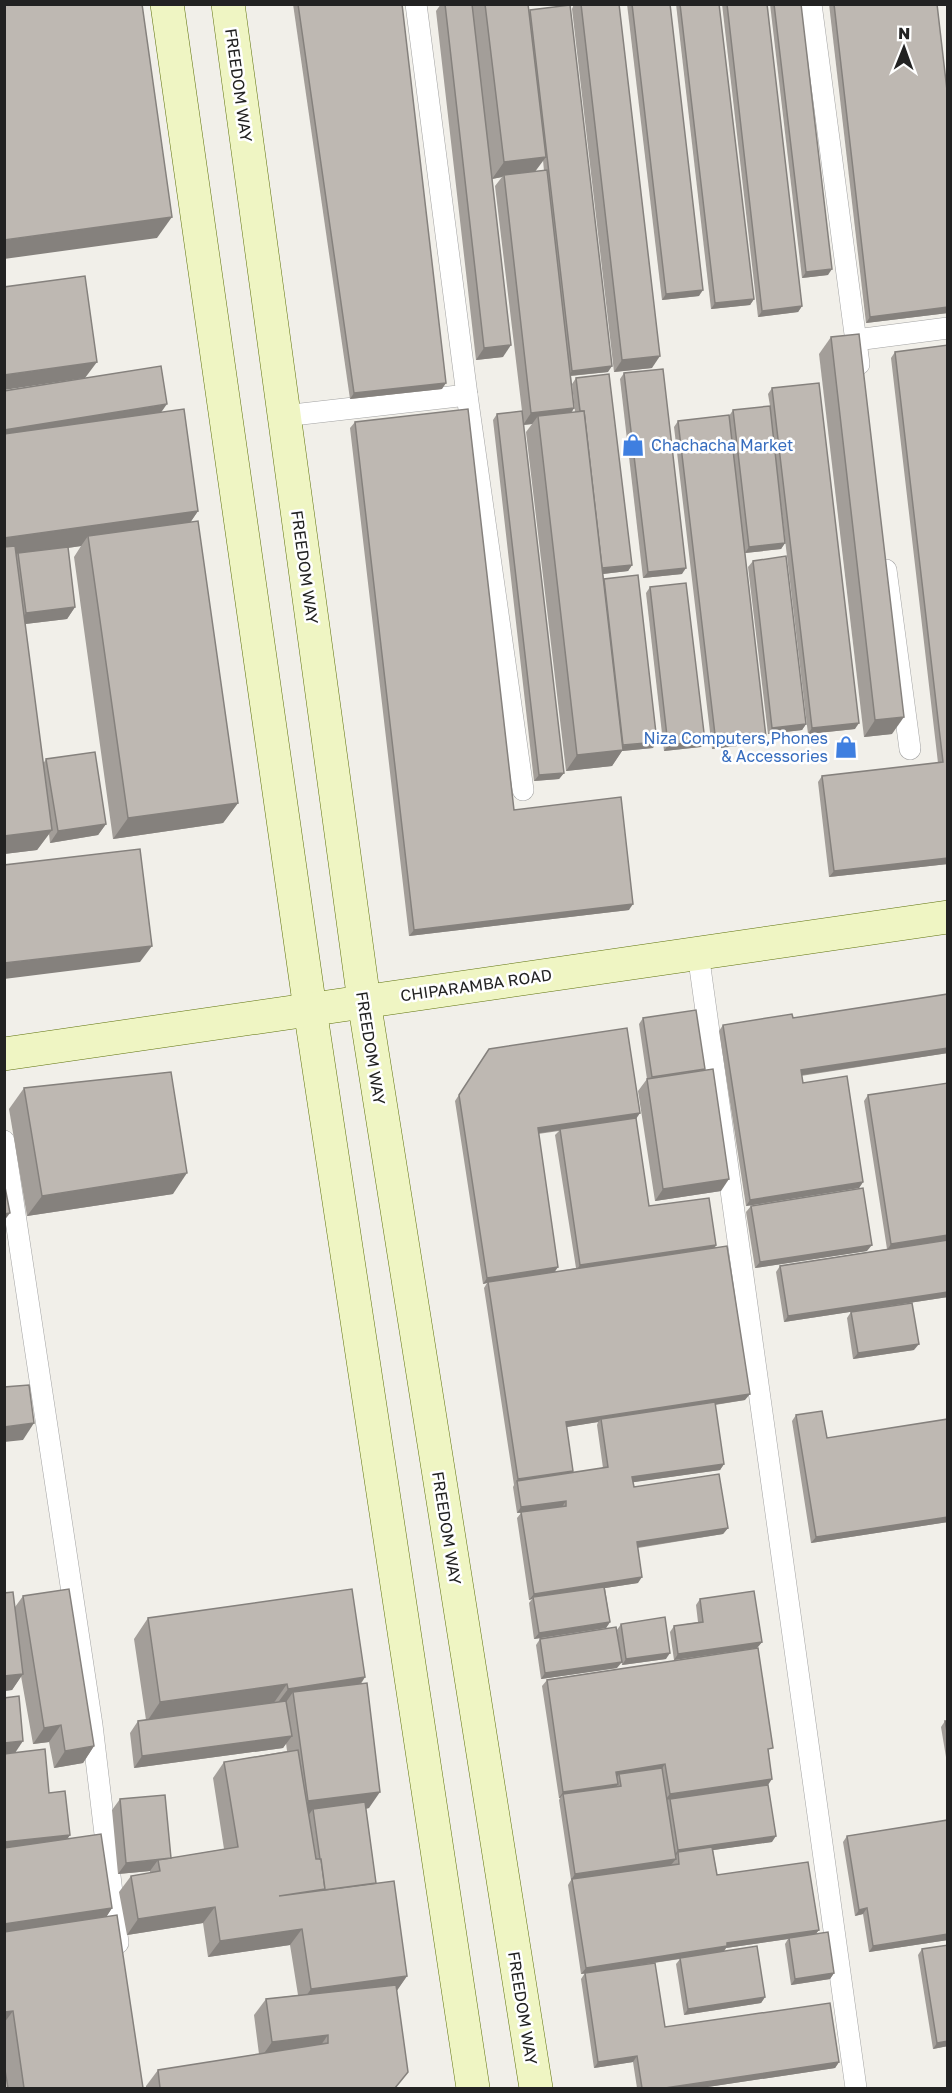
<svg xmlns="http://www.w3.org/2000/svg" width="952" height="2093" font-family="'Golos Text',sans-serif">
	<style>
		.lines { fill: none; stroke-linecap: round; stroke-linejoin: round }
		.lane-casing { stroke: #a3a3a3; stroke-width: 22 }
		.secondary-casing { stroke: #60730f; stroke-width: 34 }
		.lane { stroke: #fff; stroke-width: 21 }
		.secondary { stroke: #eff5c3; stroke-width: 33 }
		.wall { fill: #a39e99; fill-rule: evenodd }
		.shaded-wall { fill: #85817d }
		.building { fill: #beb8b2; stroke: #85817d; stroke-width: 1.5 }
		.labels { text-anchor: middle; stroke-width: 5; stroke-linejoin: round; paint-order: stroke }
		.street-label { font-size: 16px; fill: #222; stroke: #fff }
		.shop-label { font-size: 16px; fill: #366cbe; stroke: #fff; text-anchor: start }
	</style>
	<rect width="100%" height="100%" fill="#f1efe9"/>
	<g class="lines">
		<!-- lane casing -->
		<g class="lane-casing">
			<g id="lane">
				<polyline points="416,4 467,395 523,790"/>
				<polyline points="811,4 859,364"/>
				<polyline points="856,340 948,328"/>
				<polyline points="284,416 467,395"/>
				<polyline points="886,570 910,749"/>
				<polyline points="698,953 856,2088"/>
				<polyline points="4,1141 92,1725 118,1943"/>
			</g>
		</g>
		<!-- secondary casing -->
		<g class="secondary-casing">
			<g id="secondary">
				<polyline points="167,4 310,1009 473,2088"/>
				<polyline points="228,4 364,1001 536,2088"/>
				<polyline points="4,1054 948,917"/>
			</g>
		</g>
		<!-- lane -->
		<use href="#lane" class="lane"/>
		<!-- secondary -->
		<use href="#secondary" class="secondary"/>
	</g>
	<!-- wall -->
	<g class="wall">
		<polygon points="293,4 402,4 442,389 350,399"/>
		<path d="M441 4 472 7 474 4H528L529 12 530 10 608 372 571 376 574 408 572 412H575L572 384 576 378 632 565 628 571 603 574 604 579 653 748 622 751 612 766 566 771 526 432 532 424 523 425 564 773 559 779 534 781 493 420 497 414 522 411 495 186 502 177 492 179 503 357 476 360 436 11ZM543 160 544 171H535Z"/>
		<polygon points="574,4 619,4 652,368 614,372 572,9"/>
		<polygon points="627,4 670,4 699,296 662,300"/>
		<polygon points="676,4 719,4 754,299 750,305 711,309"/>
		<polygon points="722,4 767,4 802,306 798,312 758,317"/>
		<polygon points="770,4 801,4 828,275 802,278"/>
		<polygon points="829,4 937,4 948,313 866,323"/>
		<polygon points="831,337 892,734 864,737 819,354"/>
		<polygon points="948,345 948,864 829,877 818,782 822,776 938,763 891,358 895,352"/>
		<polygon points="624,373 682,574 643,578 620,379"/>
		<polygon points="772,388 855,729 808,734 775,455 785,543 781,549 745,553 762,743 712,749 674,427 678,421 729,416 733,410 770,406 768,394"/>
		<polygon points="4,391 161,412 198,511 190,522 238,803 223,823 113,839 74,557 81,546 68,548 75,607 67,619 25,624 43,764 46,759 106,824 98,835 50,843 49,834 37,850 4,854"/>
		<polygon points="355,422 514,810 629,910 409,936 350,428"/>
		<polygon points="753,561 806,724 802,730 768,734 748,567"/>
		<polygon points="650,587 705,741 701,747 664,751 646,593"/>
		<polygon points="948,994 948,1053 801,1076 803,1083 863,1182 859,1188 746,1206 719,1031 723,1025 793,1018"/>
		<polygon points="643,1018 704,1070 721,1191 655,1201 638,1091 647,1079 639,1024"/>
		<path d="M489 1049 636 1119 649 1206 716 1245 715 1248 745 1400 715 1405 724 1464 720 1470 633 1482 634 1487 728 1528 723 1534 638 1548V1583L605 1588 610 1622 606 1628 534 1639 529 1603 532 1599 529 1600 517 1518 521 1513H517L513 1487 514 1485 484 1288 487 1283 483 1284 455 1101ZM559 1131 555 1135 576 1268 555 1272 538 1134ZM598 1422 597 1425 603 1468 572 1473 566 1427Z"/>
		<polygon points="948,1083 948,1297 784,1322 776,1272 780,1266 887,1249 864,1101 868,1095"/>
		<polygon points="24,1088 173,1194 27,1216 9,1109"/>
		<polygon points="751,1206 867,1251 755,1268 746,1212"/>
		<polygon points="851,1312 914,1350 853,1359 847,1318"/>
		<polygon points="796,1415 827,1438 948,1419 948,1522 811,1543 792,1421"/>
		<polygon points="4,1593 15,1607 23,1596 94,1746 83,1763 54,1768 49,1742 33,1744 21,1676 12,1690 4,1691"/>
		<polygon points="700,1599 762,1642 757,1648 674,1660 670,1632 674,1626 698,1622 696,1605"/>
		<polygon points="148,1618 365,1677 361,1684 369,1808 366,1809 376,1883 407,1976 397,1990 397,2088 146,2088 146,2086 158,2070 259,2054 254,2015 266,1999 298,1995 290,1945 208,1957 203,1923 127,1935 119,1892 131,1876 150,1873 150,1871 118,1874 112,1810 120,1799 171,1858 224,1849 213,1778 224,1762 287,1751 286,1743 283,1748 134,1768 130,1733 138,1721 146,1720 134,1639"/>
		<polygon points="621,1624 666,1659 622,1665 617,1630"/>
		<polygon points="540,1639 617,1668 541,1679 536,1645"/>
		<polygon points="547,1680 768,1754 768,1785 772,1842 713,1850 717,1875 819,1930 815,1934 834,1973 830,1979 791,1985 785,1944 788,1939 726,1948 724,1952 765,1997 761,2003 684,2015 676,1964 680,1959 581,1974 568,1885 571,1880 559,1800 560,1798 559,1798 542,1686"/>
		<polygon points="945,1721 948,1721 948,1769 941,1727"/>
		<polygon points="4,1754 49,1793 70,1835 67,1839 112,1908 106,1917 143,2088 4,2088"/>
		<polygon points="948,1820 948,1940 869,1952 863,1914 855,1916 843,1842 847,1836"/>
		<polygon points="948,1945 948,2046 933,2049 918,1955 922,1949"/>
		<polygon points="585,1973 665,2027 839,2062 835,2068 701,2088 637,2088 633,2062 594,2068 581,1979"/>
	</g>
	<!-- shaded-wall -->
	<g class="shaded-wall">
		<polygon points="546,157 534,173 504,175 502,177 492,179 504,162"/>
		<polygon points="172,217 157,238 4,259 4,240"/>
		<polygon points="832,269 828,275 802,278 806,272"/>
		<polygon points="703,290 699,296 662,300 666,294"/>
		<polygon points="754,299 750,305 711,309 715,303"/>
		<polygon points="802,306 798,312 758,317 762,311"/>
		<polygon points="948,307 948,313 866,323 870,317"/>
		<polygon points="511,345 503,357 476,360 484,348"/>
		<polygon points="660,356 652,368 614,372 622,360"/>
		<polygon points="97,362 85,378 4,390 4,375"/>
		<polygon points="612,366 608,372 568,376 572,371"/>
		<polygon points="446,383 442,389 350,399 354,393"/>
		<polygon points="167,404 155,421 4,444 4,430"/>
		<polygon points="574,408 566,420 538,416 532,424 523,425 531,413"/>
		<polygon points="198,511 184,532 88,536 81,546 18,555 18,553 16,555 4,557 4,538"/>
		<polygon points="785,543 781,549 745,553 749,547"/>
		<polygon points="632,565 628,571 594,575 598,569"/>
		<polygon points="686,568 682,574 643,578 648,572"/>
		<polygon points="75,607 67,619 17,625 26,613"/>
		<polygon points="904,717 892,734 864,737 875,720"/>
		<polygon points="859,723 855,729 808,734 812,728"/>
		<polygon points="806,724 802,730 768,734 772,728"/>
		<polygon points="766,737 762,743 712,749 716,743"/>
		<polygon points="705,741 701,747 664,751 668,745"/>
		<polygon points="657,742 653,748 622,751 612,766 566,771 577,755 618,746"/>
		<polygon points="564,773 559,779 534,781 539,775"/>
		<polygon points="238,803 223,823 113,839 128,818"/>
		<polygon points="106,824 98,835 50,843 58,831"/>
		<polygon points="52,830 37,850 4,854 4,836"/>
		<polygon points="948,858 948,864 829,877 834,871"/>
		<polygon points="633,904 629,910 409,936 414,930"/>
		<polygon points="152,946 140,962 4,979 4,963"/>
		<polygon points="948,1048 948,1053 796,1076 801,1070"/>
		<polygon points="640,1113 636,1119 533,1134 538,1128"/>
		<polygon points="187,1173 173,1194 27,1216 42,1196"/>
		<polygon points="729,1179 721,1191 655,1201 663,1189"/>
		<polygon points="863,1182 859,1188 746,1206 750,1200"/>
		<polygon points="10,1213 4,1221 4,1214"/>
		<polygon points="948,1235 948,1241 887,1250 891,1244"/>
		<polygon points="716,1245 712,1251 576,1271 580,1265"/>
		<polygon points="872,1245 867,1251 755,1268 760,1262"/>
		<polygon points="558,1267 554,1273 488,1282 487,1283 483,1284 487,1278"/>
		<polygon points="948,1292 948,1297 784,1322 788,1316"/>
		<polygon points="919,1344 914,1350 853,1359 858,1353"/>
		<polygon points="750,1394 745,1400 601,1422 601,1419 598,1422 561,1428 566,1422"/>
		<polygon points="34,1423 23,1440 4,1442 4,1427"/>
		<polygon points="724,1464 720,1470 628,1483 632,1477"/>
		<polygon points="573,1471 569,1477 517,1481 514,1485 518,1479"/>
		<polygon points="566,1501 562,1507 517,1513 521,1507"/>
		<polygon points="948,1517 948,1522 811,1543 816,1537"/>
		<polygon points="728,1528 723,1534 633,1548 637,1542"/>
		<polygon points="642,1577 638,1583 534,1599 533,1597 532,1599 529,1600 534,1594"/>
		<polygon points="610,1622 606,1628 534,1639 539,1633"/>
		<polygon points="762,1642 757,1648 674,1660 678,1654"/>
		<polygon points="670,1653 666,1659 622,1665 626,1659"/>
		<polygon points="622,1662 617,1668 541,1679 545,1673"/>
		<polygon points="23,1674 12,1690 4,1691 4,1676"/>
		<polygon points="365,1677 350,1698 293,1692 282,1708 273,1709 288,1689"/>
		<polygon points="287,1684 273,1704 146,1723 160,1702"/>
		<polygon points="61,1725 49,1742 33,1744 44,1728"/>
		<polygon points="292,1736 283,1748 134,1768 142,1756"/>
		<polygon points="23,1741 15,1753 4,1754 4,1743"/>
		<polygon points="94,1746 83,1763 54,1768 65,1751"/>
		<polygon points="665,1764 661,1770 619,1774 617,1777 616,1772"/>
		<polygon points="772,1779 768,1785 665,1800 670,1794"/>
		<polygon points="618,1784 614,1790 563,1794 560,1798 559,1798 563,1792"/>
		<polygon points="380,1792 369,1808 314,1815 313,1809 308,1816 296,1818 308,1801"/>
		<polygon points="70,1835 59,1851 4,1857 4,1842"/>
		<polygon points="776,1836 772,1842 678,1855 678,1852 676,1856 674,1856 678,1850"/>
		<polygon points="676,1859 671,1865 571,1880 575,1874"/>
		<polygon points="158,1860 150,1871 118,1874 126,1863"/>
		<polygon points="215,1907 203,1923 127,1935 138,1919"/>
		<polygon points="112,1908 101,1925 4,1939 4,1924"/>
		<polygon points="867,1908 863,1914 855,1916 859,1910"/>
		<polygon points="302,1929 290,1945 208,1957 220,1941"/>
		<polygon points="819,1930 814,1936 789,1938 788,1939 726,1948 723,1952 581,1974 586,1968 727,1943"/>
		<polygon points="948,1934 948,1940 869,1952 873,1946"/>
		<polygon points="834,1973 830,1979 791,1985 795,1979"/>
		<polygon points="407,1976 396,1992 299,2006 311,1989"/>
		<polygon points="765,1997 761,2003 684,2015 688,2009"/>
		<polygon points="13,2011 4,2023 4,2012"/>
		<polygon points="328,2035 316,2052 260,2059 272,2042"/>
		<polygon points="948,2041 948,2046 933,2049 937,2043"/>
		<polygon points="637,2056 633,2062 594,2068 598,2062"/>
		<polygon points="839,2062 835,2068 701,2088 665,2088"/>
	</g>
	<!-- building -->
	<g class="building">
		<polygon points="4,4 142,4 172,217 4,240"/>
		<polygon points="298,4 402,4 446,383 354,393"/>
		<polygon points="445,4 472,4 511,345 484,348"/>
		<polygon points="485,4 528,4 546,157 504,162"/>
		<polygon points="581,4 619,4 660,356 622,360"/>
		<polygon points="632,4 670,4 703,290 666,294"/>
		<polygon points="680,4 719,4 754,299 715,303"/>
		<polygon points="727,4 767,4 802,306 762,311"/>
		<polygon points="774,4 801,4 832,269 806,272"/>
		<polygon points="834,4 937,4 948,99 948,307 870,317"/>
		<polygon points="570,5 612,366 572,371 530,10"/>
		<polygon points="547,170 574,408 531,413 504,175"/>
		<polygon points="85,276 97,362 4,375 4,287"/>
		<polygon points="859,334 904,717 875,720 831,337"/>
		<polygon points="948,345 948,858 834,871 822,776 943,762 895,352"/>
		<polygon points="161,366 167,404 4,430 4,391"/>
		<polygon points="663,369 686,568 648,572 624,373"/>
		<polygon points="609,374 632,565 602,568 584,411 580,411 576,378"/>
		<polygon points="819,383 859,723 812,728 772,388"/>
		<polygon points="770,406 785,543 749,547 733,410"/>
		<polygon points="184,409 198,511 4,538 4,434"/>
		<polygon points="468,409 514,810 621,797 633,904 414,930 355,422"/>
		<polygon points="522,411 564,773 539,775 497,414"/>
		<polygon points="584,411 623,750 577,755 538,416"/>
		<polygon points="729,415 766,737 716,743 678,421"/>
		<polygon points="198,521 238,803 128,818 88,536"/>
		<polygon points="15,546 52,830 4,836 4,547"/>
		<polygon points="68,547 75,607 26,613 18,553"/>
		<polygon points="786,556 806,724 772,728 753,561"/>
		<polygon points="638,575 657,742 623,745 604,579"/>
		<polygon points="686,583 705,741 668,745 650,587"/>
		<polygon points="95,752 106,824 58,831 46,759"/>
		<polygon points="140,849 152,946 4,963 4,865"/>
		<polygon points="948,994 948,1048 801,1070 803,1083 847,1076 863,1182 750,1200 723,1025 792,1014 793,1018"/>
		<polygon points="696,1010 705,1069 652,1077 643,1018"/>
		<polygon points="627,1028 640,1113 538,1128 558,1267 487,1278 459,1095 489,1049"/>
		<polygon points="713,1069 729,1179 663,1189 647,1079"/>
		<polygon points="171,1072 187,1173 42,1196 24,1088"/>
		<polygon points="948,1083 948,1235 891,1244 868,1095"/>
		<polygon points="636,1118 649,1206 709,1198 716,1245 580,1265 560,1129"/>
		<polygon points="4,1182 10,1213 4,1214"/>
		<polygon points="863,1188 872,1245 760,1262 751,1206"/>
		<polygon points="948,1240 948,1292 788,1316 780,1266"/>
		<polygon points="727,1246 750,1394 566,1422 573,1471 518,1479 488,1282"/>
		<polygon points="912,1303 919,1344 858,1353 851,1312"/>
		<polygon points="29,1385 34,1423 4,1427 4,1387"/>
		<polygon points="715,1402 724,1464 632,1477 634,1487 719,1474 728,1528 637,1542 642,1577 534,1594 521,1512 566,1506 566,1501 521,1507 517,1481 608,1467 601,1419"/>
		<polygon points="822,1411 827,1438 948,1419 948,1517 816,1537 796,1415"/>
		<polygon points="604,1587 610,1622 539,1633 533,1597"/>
		<polygon points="69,1589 94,1746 65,1751 61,1725 44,1728 23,1596"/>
		<polygon points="352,1589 365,1677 288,1689 287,1684 160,1702 148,1618"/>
		<polygon points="754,1591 762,1642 678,1654 674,1626 703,1622 700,1599"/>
		<polygon points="13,1592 23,1674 4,1676 4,1593"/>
		<polygon points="665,1617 670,1653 626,1659 621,1624"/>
		<polygon points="616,1627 622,1662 545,1673 540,1639"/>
		<polygon points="758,1648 773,1748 768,1749 772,1779 670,1794 665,1764 616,1772 618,1784 563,1792 547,1680"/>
		<polygon points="367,1683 380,1792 308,1801 293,1692"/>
		<polygon points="19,1696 23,1741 4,1743 4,1698"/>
		<polygon points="286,1701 292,1736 142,1756 138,1721"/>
		<polygon points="945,1721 948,1721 948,1737"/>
		<polygon points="45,1749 49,1793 65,1791 70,1835 4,1842 4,1754"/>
		<polygon points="298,1750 316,1859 321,1859 325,1889 279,1896 394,1881 407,1976 311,1989 302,1929 220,1941 215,1907 138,1919 131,1876 160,1871 158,1860 238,1847 224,1762"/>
		<polygon points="662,1768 676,1859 575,1874 563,1794 621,1786 619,1774"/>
		<polygon points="768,1785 776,1836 678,1850 670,1799"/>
		<polygon points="165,1795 171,1858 126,1863 120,1799"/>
		<polygon points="365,1802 376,1883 324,1890 325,1889 321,1859 320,1859 313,1809"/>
		<polygon points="948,1820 948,1934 873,1946 867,1908 859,1910 847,1836"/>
		<polygon points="101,1834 112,1908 4,1924 4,1848"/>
		<polygon points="712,1847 717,1875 808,1862 819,1930 727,1943 727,1946 586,1968 572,1879 679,1864 678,1852"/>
		<polygon points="117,1915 143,2088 24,2088 13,2011 4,2012 4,1932"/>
		<polygon points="828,1932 834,1973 795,1979 789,1938"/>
		<polygon points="948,1945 948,2041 937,2043 922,1949"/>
		<polygon points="757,1946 765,1997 688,2009 680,1958"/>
		<polygon points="655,1963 665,2027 830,2003 839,2062 665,2088 642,2088 637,2056 598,2062 585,1973"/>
		<polygon points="396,1985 408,2072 395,2088 160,2088 158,2070 328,2043 328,2035 272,2042 266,1999"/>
		<polygon points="4,2064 8,2088 4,2088"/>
	</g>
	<!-- icons -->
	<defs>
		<g id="shop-bare" transform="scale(1.8)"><path d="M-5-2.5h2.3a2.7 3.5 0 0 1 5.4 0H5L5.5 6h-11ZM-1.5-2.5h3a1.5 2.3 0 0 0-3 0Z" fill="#3f7fe0" stroke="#fff" stroke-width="2.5" paint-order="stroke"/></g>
	</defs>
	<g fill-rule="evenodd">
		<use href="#shop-bare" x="633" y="445"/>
		<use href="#shop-bare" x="846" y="747"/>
	</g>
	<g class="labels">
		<!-- street labels -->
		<g class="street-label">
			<text transform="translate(239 85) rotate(82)" y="6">FREEDOM WAY</text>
			<text transform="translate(305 567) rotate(82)" y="6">FREEDOM WAY</text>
			<text transform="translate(476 985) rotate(-8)" y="6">CHIPARAMBA ROAD</text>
			<text transform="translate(371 1048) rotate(81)" y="6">FREEDOM WAY</text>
			<text transform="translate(447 1528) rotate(81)" y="6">FREEDOM WAY</text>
			<text transform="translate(523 2008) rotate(81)" y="6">FREEDOM WAY</text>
		</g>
		<!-- shop labels -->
		<g class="shop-label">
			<text x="651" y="451">Chachacha Market</text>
			<text x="828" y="744" text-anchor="end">Niza Computers,Phones<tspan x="828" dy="18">&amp; Accessories</tspan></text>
		</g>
	</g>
	<!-- border -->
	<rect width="952" height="2093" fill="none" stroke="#222222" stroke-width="12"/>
	<!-- north arrow -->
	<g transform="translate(904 48) rotate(1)" stroke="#ffffff" stroke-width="4.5" paint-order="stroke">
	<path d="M0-4.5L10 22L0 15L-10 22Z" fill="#222222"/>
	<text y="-9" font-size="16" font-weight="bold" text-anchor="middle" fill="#222222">N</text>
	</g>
</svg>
